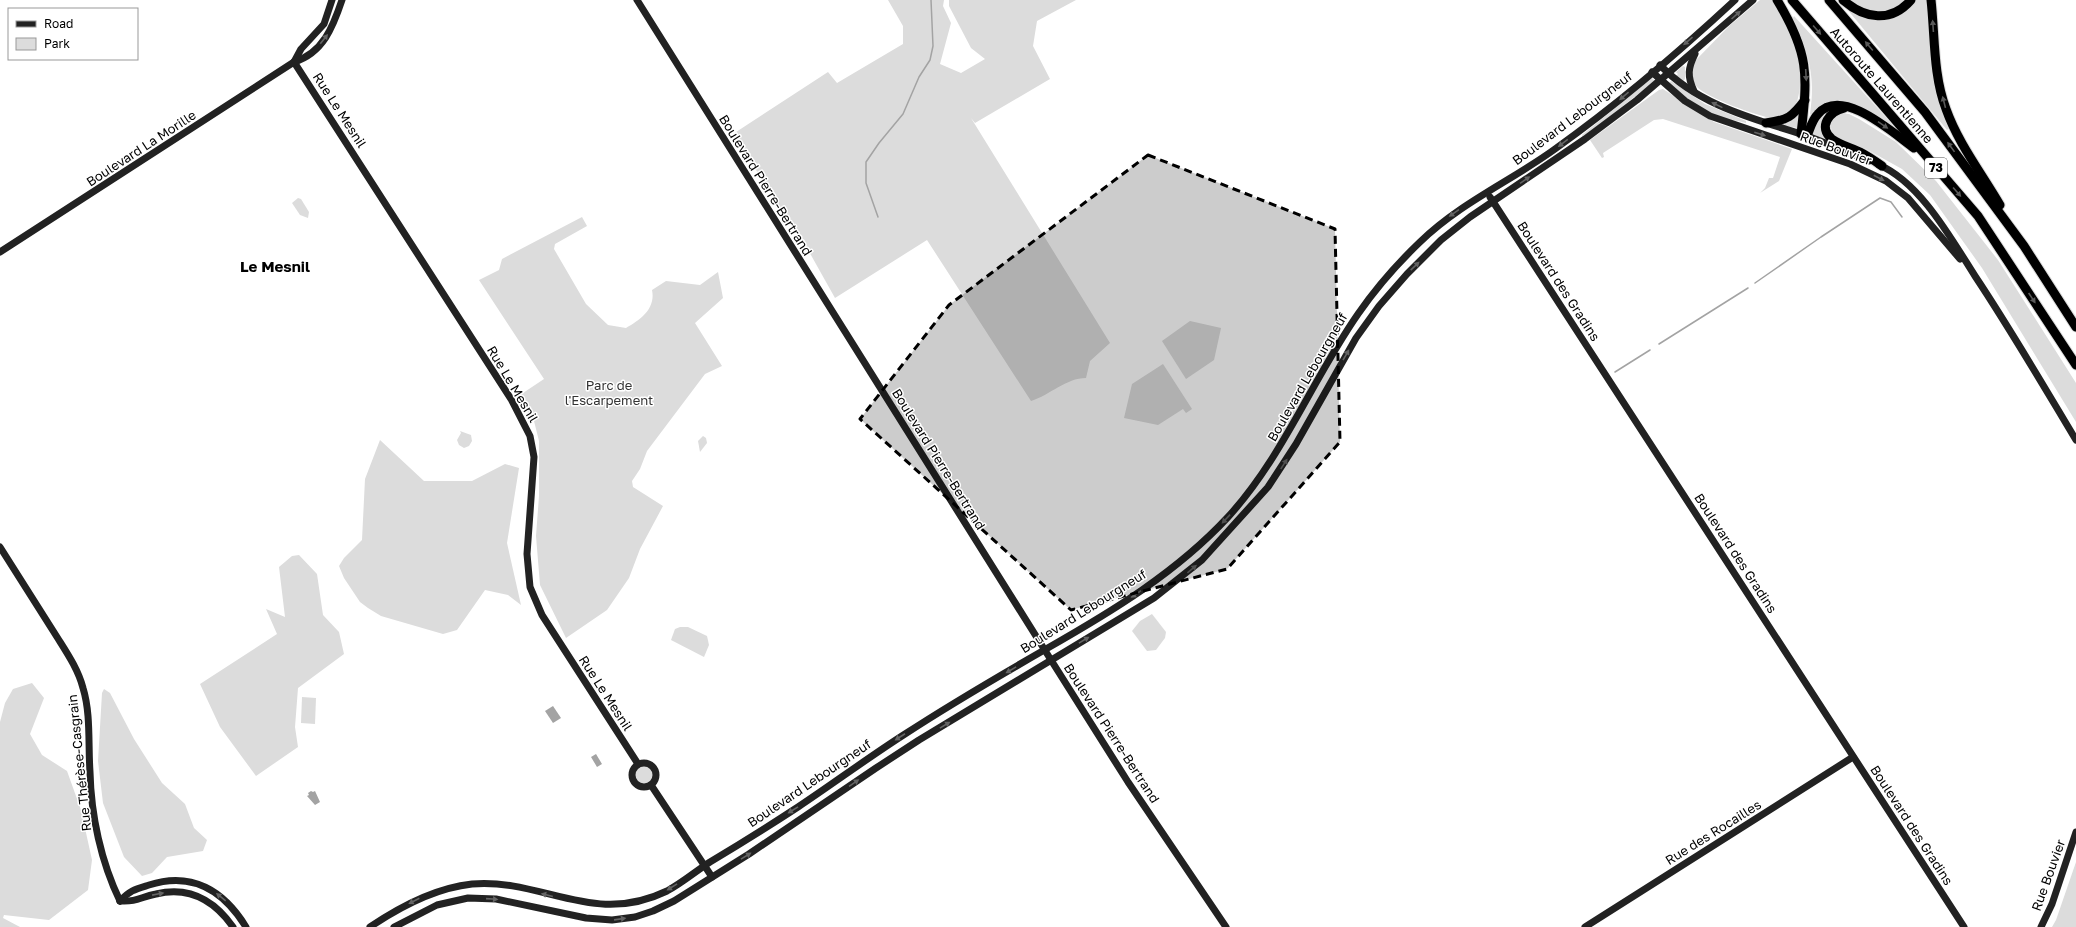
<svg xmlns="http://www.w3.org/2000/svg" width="2076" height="927" font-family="'Golos Text',sans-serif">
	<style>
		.green { fill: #dcdcdc }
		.water { fill: #a3a3a3 }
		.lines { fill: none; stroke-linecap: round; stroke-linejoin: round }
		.stream { stroke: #a3a3a3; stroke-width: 1.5 }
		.highway-casing { stroke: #dbdbdb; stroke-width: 11 }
		.secondary { stroke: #222; stroke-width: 7 }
		.highway { stroke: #000; stroke-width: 9 }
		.oneway { fill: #646464 }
		.oneway2 { fill: #595959 }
		.marked { fill: #000; fill-opacity: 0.2; stroke: #000; stroke-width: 3; stroke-dasharray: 8 5; stroke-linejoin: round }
		.labels { text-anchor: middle; stroke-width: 3; stroke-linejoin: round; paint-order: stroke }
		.shield { fill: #fff; stroke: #4c4c4c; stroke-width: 1 }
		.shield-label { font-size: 12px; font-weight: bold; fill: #000 }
		.street-label { font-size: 13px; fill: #000; stroke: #fff }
		.park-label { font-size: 13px; fill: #333; stroke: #fff }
		.quarter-label { font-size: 15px; font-weight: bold; fill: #000; stroke: #fff }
	</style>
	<rect width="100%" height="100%" fill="#fff"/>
	<!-- green -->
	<g class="green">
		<path d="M888 0H944L943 6 951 23 940 64 961 73 985 59 971 48 949 6V0H1076L1037 21 1033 46 1050 79 975 123 971 118 1110 343 1090 361 1086 378C1066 378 1050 395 1031 401L927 240 835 298 793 223 779 206 733 134 828 72 837 83 903 44V26Z"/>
		<path d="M1760 0H1773C1791 28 1804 59 1799 93 1798 98 1797 105 1793 110 1789 115 1780 117 1774 119 1756 115 1708 99 1696 86 1690 80 1692 67 1696 60L1729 26Z"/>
		<polygon points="1848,0 1907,0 1896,9 1870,13"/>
		<polygon points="1915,0 1927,0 1934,79 1950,127 1947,130 1847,9 1849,7 1873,19"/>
		<path d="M1794 16 1892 124 1891 126C1868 111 1833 84 1812 115L1810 114C1816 76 1808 52 1793 18Z"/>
		<polygon points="1683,66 1685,67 1685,79 1683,81 1676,76 1678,74 1676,72"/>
		<polygon points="1652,78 1655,81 1583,137 1582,135"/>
		<path d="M1671 81 1705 104 1746 121V123C1737 120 1727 120 1718 117 1700 110 1683 96 1669 83Z"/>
		<polygon points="1663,89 1714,122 1792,149 1779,181 1760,193 1765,188 1769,178 1773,178 1780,157 1663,119 1654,120 1603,153 1604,157 1602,158 1590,140 1659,90"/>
		<path d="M1842 113 1849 114 1859 119 1896 142 1936 181 1998 260 2076 383V422L1982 268 1930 195 1902 169 1866 149 1834 136C1828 126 1831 116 1842 113Z"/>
		<polygon points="1824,114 1824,137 1822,138 1811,135 1816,121"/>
		<polygon points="1798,115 1798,128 1785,126 1785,122"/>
		<polygon points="298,198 301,199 309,212 308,218 300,215 292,203"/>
		<path d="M582 217 587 226 555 244 554 249 586 304 608 325 626 328C640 320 656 309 652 290L666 281 700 285 718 272 723 298 695 323 722 366 705 374 647 451 640 469 632 481 633 487 663 506 640 549 629 578 607 610 566 638 540 585 536 536 539 496V441L534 421 517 397 544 379 479 280 499 270 502 259Z"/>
		<polygon points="1190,321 1221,328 1214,360 1186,379 1162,341"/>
		<polygon points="1163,364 1192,409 1186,413 1183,409 1158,425 1124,418 1132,384"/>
		<polygon points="460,431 471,435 472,441 469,446 464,448 459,445 457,440 461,433"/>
		<polygon points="703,436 706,438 707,443 700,452 698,441"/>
		<polygon points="380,440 424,481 472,481 505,464 519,468 507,543 521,605 508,595 485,590 457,630 443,634 381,616 368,608 360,602 344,578 339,566 344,558 362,540 365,479"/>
		<polygon points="299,555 317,574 323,615 339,632 344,654 298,688 295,727 298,747 256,776 220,727 200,684 277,634 266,609 285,617 279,567 292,556"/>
		<polygon points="1152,614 1166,632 1165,638 1156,650 1147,651 1132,631 1140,621"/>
		<polygon points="680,627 688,627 707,636 709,645 704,657 671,640 675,629"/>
		<polygon points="32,683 44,698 30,734 42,755 67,771 81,810 92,860 88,890 49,920 4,915 3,918 20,927 0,927 0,722 5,703 13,689"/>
		<polygon points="104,689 110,693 134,739 162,783 185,804 194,828 207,840 203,851 167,857 152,873 142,876 124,857 103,803 98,761 102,693"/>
		<polygon points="302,697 316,698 315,724 301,723"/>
		<circle cx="644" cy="775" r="12"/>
		<polygon points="2076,862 2076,927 2052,927 2056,920"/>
	</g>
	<!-- water -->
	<g class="water">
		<polygon points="553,706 561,718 553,723 545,711"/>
		<polygon points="596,754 602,764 597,767 591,757"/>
		<polygon points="311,791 313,792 315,791 320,802 315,805 307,796 309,795 308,793"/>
	</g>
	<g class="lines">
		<!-- stream -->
		<g class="stream">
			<polyline points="878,217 866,183 866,162 879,143 903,114 919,77 930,60 933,46 931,0"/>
			<polyline points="1755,283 1821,237 1880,198 1891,202 1902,217"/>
			<polyline points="1659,344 1748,288"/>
			<polyline points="1615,372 1650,350"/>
		</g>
		<!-- highway casing -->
		<g class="highway-casing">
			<g id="highway">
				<path d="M1777 0C1809 53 1808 74 1801 134"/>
				<polyline points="1792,0 1978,216 2076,365"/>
				<polyline points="1829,0 1925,112 2024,246 2076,327"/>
				<path d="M1843 0C1865 19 1891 23 1911 0"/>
				<path d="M1931 0C1935 36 1933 75 1946 109 1958 143 1982 174 2000 205"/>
				<path d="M1844 108C1830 111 1817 127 1832 139 1840 145 1852 148 1860 152 1868 156 1875 161 1882 166"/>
				<path d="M1766 123C1788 120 1792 117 1805 100"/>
				<path d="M1807 136C1810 129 1812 120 1818 114 1842 86 1893 133 1914 148"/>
			</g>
		</g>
		<!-- secondary -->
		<g class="secondary">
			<polyline points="637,0 1051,660 1128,782 1226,927"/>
			<polyline points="294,62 511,399 530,436 534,457 527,554 530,587 542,615 638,764"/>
			<polyline points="294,62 301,49 324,24 332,0"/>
			<path d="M1660 65C1699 106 1755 119 1807 136 1828 143 1848 153 1869 161"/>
			<polyline points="1652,72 1685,101 1710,116 1850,164 1886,181 1908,198 1960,259"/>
			<path d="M1694 91C1687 76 1688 68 1695 54"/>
			<path d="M1879 165C1920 182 1952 240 1975 276 2011 330 2043 385 2076 440"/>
			<polyline points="1490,197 1964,927"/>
			<path d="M0 252 294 62C323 53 333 27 342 0"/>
			<path d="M0 547C19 577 38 607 57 637 67 653 78 669 83 688 91 714 88 744 90 772 91 815 101 862 120 901"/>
			<circle cx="644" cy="775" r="12"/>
			<polyline points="651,785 712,877"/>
			<path d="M120 901C130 890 136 889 149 885 192 871 224 891 246 927"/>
			<path d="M120 901C138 902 140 897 156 894 189 886 214 900 233 927"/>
			<path d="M370 927C401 906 435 888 472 884 543 878 593 927 667 891 682 883 696 871 710 862 740 844 769 826 798 807 834 783 869 757 905 734 951 704 999 676 1046 649 1111 612 1176 573 1228 517 1283 457 1312 380 1358 314 1376 288 1397 264 1420 242 1460 203 1511 181 1555 149 1618 104 1678 53 1735 0"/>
			<polyline points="394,927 437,905 468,898 496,899 586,918 612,920 635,917 653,911 674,901 749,854 876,768 919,740 1154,598 1202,560 1268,487 1296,444 1356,338 1379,306 1407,274 1441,240 1470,217 1585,139 1637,100 1753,0"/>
			<polyline points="1585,927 1853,757"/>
			<polyline points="2041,927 2052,904 2076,832"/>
		</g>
		<!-- highway -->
		<use href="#highway" class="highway"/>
	</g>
	<!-- one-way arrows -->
	<defs><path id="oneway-solid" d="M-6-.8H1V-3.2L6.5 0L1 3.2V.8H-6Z"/></defs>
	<g class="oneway">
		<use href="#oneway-solid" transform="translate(1736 15) rotate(-42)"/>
		<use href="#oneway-solid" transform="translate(324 39) rotate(-52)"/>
		<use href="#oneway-solid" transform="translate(1688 41) rotate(139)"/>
		<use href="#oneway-solid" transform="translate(1624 96) rotate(140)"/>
		<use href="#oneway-solid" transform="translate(1717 105) rotate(-154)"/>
		<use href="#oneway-solid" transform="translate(1760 134) rotate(18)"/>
		<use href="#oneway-solid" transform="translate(1563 143) rotate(143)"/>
		<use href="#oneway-solid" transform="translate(1879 178) rotate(28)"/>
		<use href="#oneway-solid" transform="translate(1525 180) rotate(-34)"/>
		<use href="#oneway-solid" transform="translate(1454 213) rotate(145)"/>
		<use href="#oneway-solid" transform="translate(1415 266) rotate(-44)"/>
		<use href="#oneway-solid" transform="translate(1346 355) rotate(-60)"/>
		<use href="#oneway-solid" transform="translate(1284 464) rotate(-57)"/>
		<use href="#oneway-solid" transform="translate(1226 519) rotate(133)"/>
		<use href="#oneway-solid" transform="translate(1192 569) rotate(-40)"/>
		<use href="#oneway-solid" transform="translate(1136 594) rotate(146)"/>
		<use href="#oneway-solid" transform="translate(1084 640) rotate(-31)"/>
		<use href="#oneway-solid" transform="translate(1011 670) rotate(149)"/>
		<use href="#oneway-solid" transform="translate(945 725) rotate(-31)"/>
		<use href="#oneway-solid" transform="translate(900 737) rotate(147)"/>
		<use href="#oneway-solid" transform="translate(854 783) rotate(-35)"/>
		<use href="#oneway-solid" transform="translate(793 810) rotate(148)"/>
		<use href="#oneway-solid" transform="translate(746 856) rotate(-32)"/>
		<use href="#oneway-solid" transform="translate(672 887) rotate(148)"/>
		<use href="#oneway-solid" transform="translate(158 894) rotate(-11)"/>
		<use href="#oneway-solid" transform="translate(547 895) rotate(-166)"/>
		<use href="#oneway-solid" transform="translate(221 897) rotate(-141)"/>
		<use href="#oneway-solid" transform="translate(492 899) rotate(4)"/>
		<use href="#oneway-solid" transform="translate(414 901) rotate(153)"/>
		<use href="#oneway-solid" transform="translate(620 919) rotate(-8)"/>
	</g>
	<g class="oneway2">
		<use href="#oneway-solid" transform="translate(1933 26) rotate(-94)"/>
		<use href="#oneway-solid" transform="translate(1817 30) rotate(49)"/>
		<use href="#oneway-solid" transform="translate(1869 46) rotate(-130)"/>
		<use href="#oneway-solid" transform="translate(1806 75) rotate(87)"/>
		<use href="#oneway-solid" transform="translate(1944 102) rotate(-104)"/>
		<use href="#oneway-solid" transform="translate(1883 125) rotate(34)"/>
		<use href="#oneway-solid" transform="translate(1951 147) rotate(-126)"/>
		<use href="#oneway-solid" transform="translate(1957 192) rotate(49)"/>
		<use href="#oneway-solid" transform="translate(2032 298) rotate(56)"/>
	</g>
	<!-- marked area -->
	<path class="marked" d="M1148 155 1335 229 1340 442 1227 569 1071 610 860 419 949 305Z"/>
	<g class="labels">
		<!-- shield labels -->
		<rect class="shield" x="1925" y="158" width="22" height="20" rx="3"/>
		<g class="shield-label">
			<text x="1936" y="172">73</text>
		</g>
		<!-- street labels -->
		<g class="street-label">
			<text transform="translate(1882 85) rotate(49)" y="5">Autoroute Laurentienne</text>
			<text transform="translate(340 110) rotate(57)" y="5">Rue Le Mesnil</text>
			<text transform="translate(1572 118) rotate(-37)" y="5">Boulevard Lebourgneuf</text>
			<text transform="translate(141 148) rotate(-33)" y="5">Boulevard La Morille</text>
			<text transform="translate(1836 148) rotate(20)" y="5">Rue Bouvier</text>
			<text transform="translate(766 185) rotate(58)" y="5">Boulevard Pierre-Bertrand</text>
			<text transform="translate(1559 281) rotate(57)" y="5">Boulevard des Gradins</text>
			<text transform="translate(1307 377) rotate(-60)" y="5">Boulevard Lebourgneuf</text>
			<text transform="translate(513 384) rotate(59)" y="5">Rue Le Mesnil</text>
			<text transform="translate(939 459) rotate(58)" y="5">Boulevard Pierre-Bertrand</text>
			<text transform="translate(1736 553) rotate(57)" y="5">Boulevard des Gradins</text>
			<text transform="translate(1083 611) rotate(-32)" y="5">Boulevard Lebourgneuf</text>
			<text transform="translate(606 693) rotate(57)" y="5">Rue Le Mesnil</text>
			<text transform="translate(1112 733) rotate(57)" y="5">Boulevard Pierre-Bertrand</text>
			<text transform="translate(79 763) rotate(-96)" y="5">Rue Thérèse-Casgrain</text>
			<text transform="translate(809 783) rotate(-34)" y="5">Boulevard Lebourgneuf</text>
			<text transform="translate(1912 825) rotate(57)" y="5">Boulevard des Gradins</text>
			<text transform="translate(1713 832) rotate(-32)" y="5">Rue des Rocailles</text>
			<text transform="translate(2048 875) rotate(-70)" y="5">Rue Bouvier</text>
		</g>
		<!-- park labels -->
		<g class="park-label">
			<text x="609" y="390">Parc de<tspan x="609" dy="15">l'Escarpement</tspan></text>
		</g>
		<!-- quarter labels -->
		<g class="quarter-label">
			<text x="275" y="272">Le Mesnil</text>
		</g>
	</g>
	<!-- legend -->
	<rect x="8" y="8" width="130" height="52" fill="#ffffff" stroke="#999999"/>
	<rect x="16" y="21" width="20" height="6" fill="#222222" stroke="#999999"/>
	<text x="44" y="28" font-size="12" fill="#000000">Road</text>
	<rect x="16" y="38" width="20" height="12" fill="#dcdcdc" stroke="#999999"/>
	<text x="44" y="48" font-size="12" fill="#000000">Park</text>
</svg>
